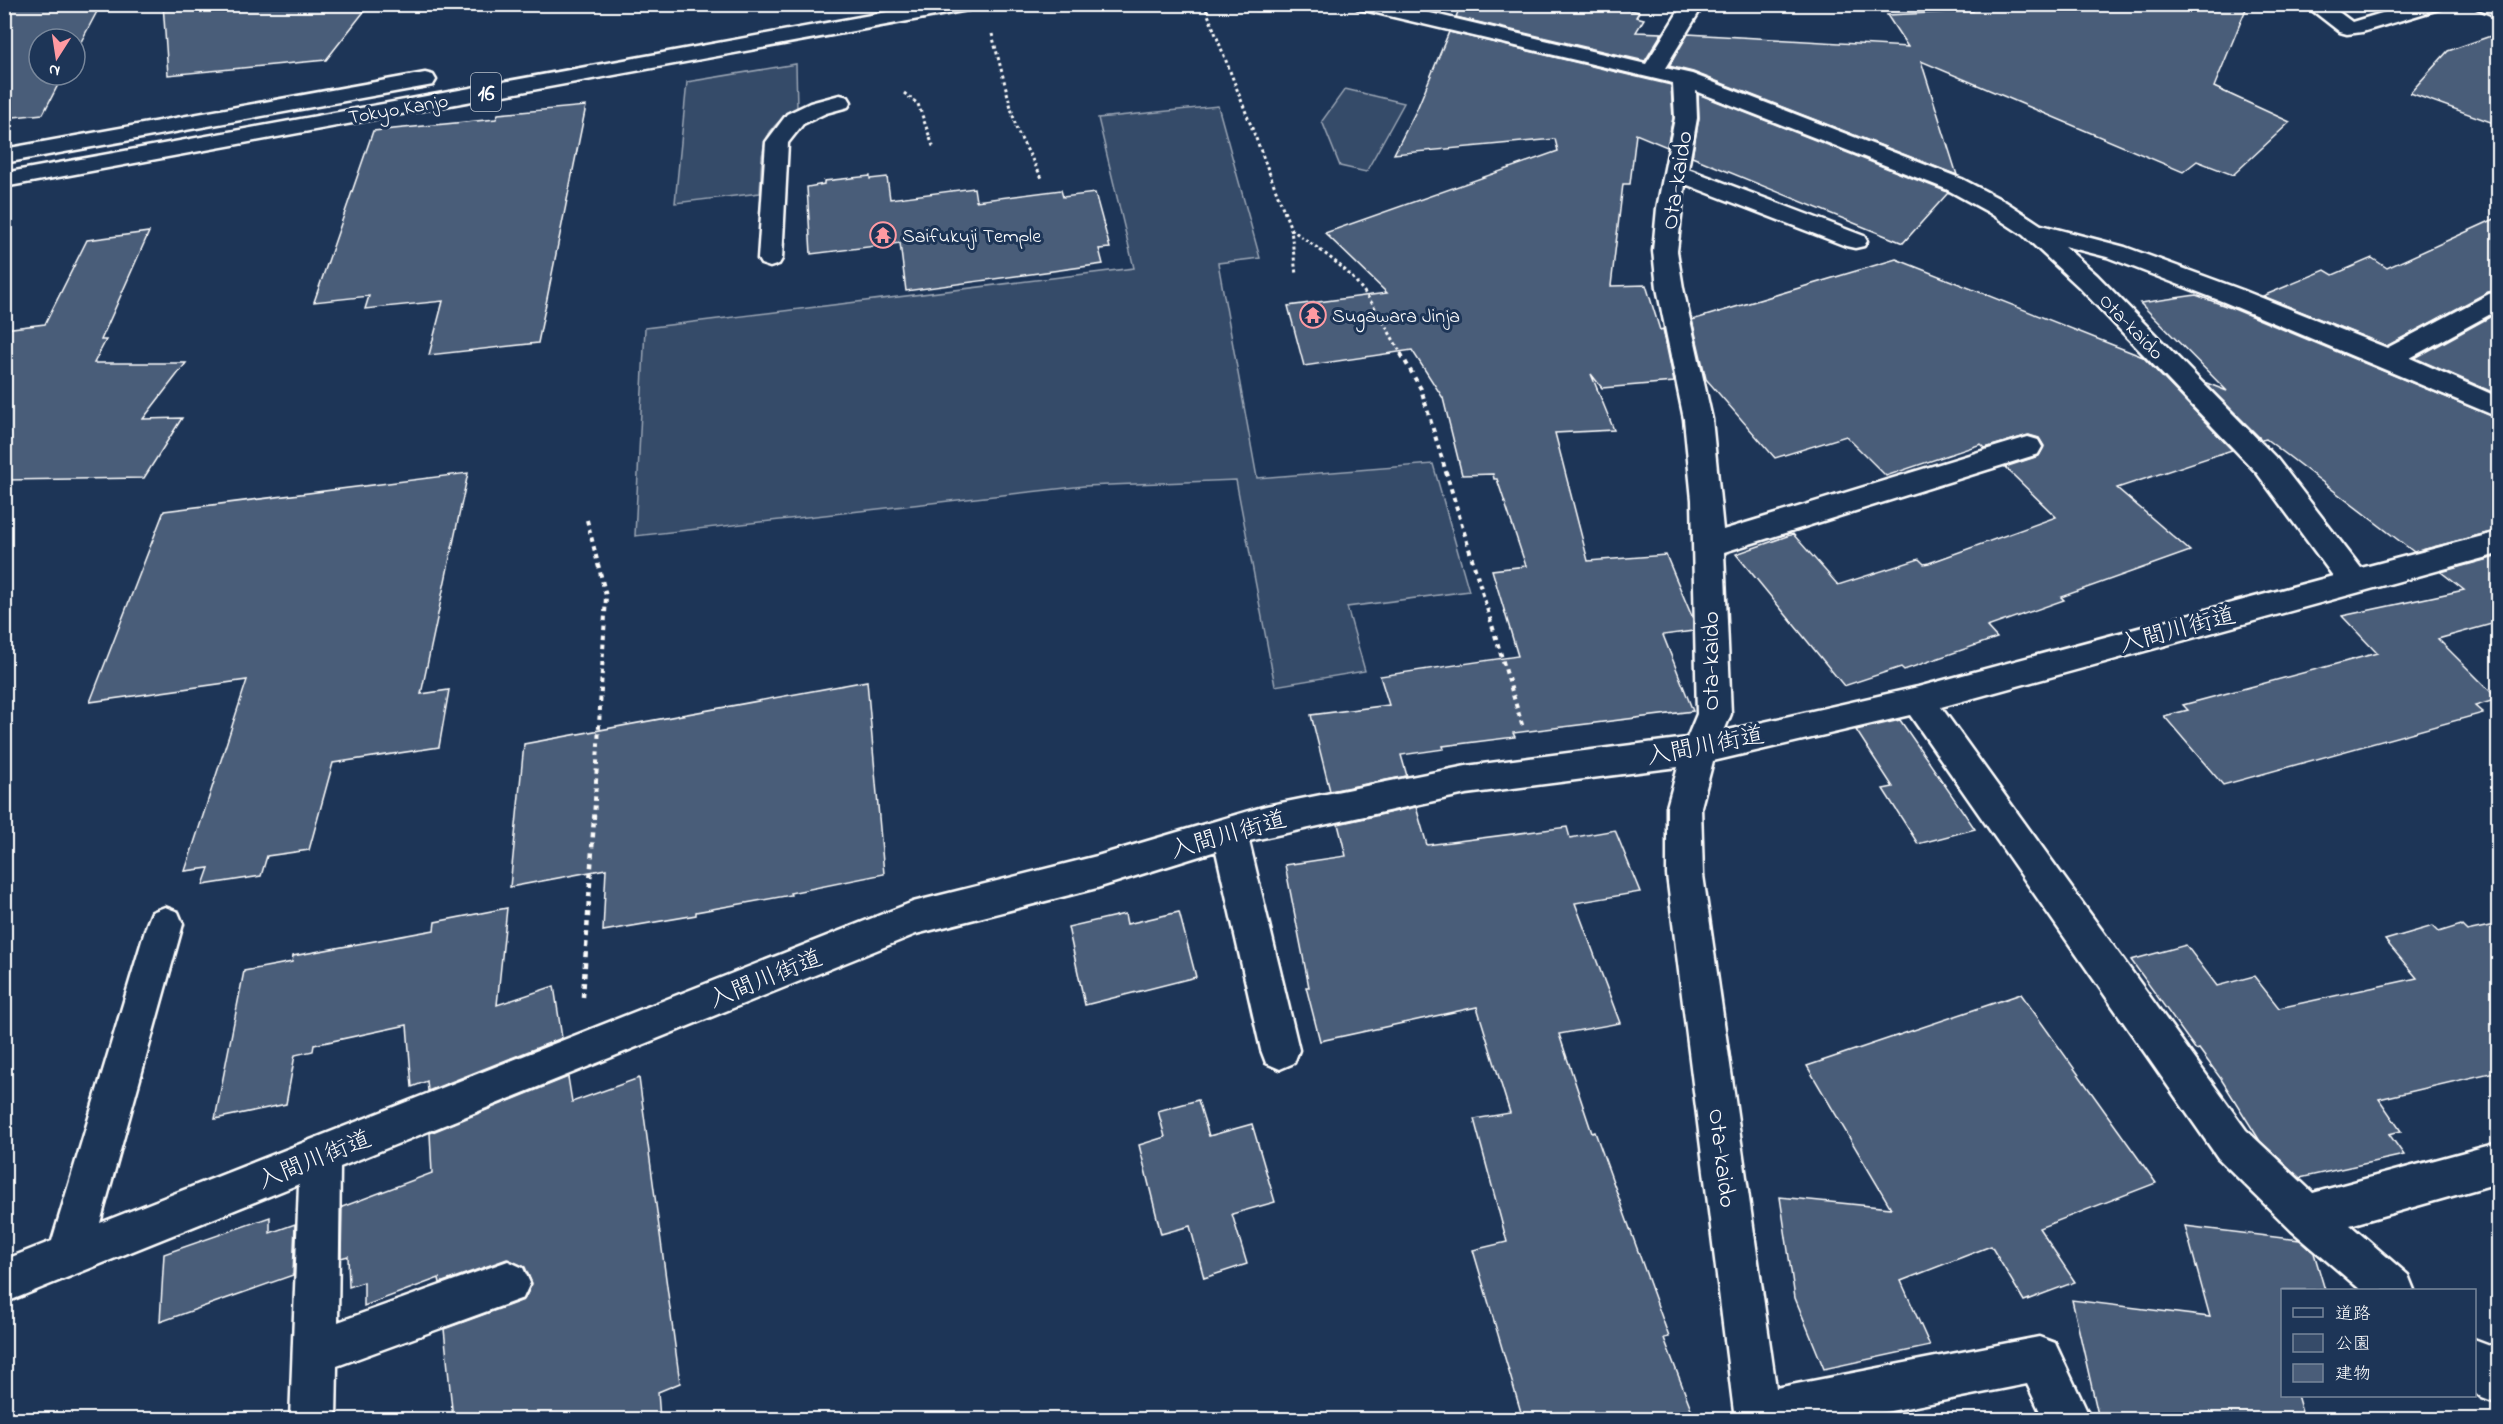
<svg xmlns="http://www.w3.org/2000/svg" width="2503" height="1424" font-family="'Indie Flower','Klee One',sans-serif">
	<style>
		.green { fill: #364b69; stroke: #9aa5b4; stroke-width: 1.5 }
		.building { fill: #4a5d79; stroke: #fff; stroke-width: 1.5 }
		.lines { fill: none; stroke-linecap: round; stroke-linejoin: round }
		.minor-casing { stroke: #fff; stroke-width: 5 }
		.highway-casing { stroke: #fff; stroke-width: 5 }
		.path-far2 { stroke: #fff; stroke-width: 3; stroke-dasharray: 3 3; stroke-linecap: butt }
		.path-far1 { stroke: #fff; stroke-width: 4; stroke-dasharray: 4.5 4.5; stroke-linecap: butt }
		.path { stroke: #fff; stroke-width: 4.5; stroke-dasharray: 5 5; stroke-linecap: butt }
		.minor { fill: #1d3557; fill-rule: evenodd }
		.highway { fill: #1d3557; fill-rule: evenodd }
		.labels { text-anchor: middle; stroke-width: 6; stroke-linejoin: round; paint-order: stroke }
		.far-street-label { font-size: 20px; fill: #fff; stroke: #1d3557 }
		.far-poi-label { font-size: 20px; fill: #fff; stroke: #1d3557; text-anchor: start }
		.shield { fill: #1d3557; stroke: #bbc2cd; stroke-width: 1.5 }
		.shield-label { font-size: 22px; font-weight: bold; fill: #fff }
		.street-label { font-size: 24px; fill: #fff; stroke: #1d3557 }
	</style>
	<rect width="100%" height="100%" fill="#1d3557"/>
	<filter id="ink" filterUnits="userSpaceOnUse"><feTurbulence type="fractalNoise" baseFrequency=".0167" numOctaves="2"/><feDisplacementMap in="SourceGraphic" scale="12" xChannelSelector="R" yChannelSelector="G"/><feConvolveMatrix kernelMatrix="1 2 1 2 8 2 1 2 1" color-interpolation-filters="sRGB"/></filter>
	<g filter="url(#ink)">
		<!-- green -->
		<g class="green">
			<path d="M796 64 797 108C757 133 763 150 760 193L675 203 687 82Z"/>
			<polygon points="1345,89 1404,103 1366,172 1340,166 1322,121"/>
			<polygon points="1218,106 1260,258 1218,263 1257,478 1433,464 1469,591 1347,607 1365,671 1275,686 1236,480 1084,486 635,536 645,328 1134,268 1098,118"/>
		</g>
		<!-- building -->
		<g class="building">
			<polygon points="4,4 101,4 75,53 75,39 39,39 39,75 63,75 43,114 4,118"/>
			<polygon points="163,4 370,4 326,60 168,75"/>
			<polygon points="1461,4 1605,4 1639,12 1636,17 1644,19 1636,32 1662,33 1645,61 1456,17"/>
			<polygon points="1968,4 2248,4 2214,87 2290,122 2233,175 2197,161 2183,172 1921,61 1957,175 1693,72 1669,66 1688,34 1908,47 1887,15 1973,11"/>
			<polygon points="1449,32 1671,85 1673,118 1667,147 1636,134 1630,184 1623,184 1611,286 1646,285 1660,330 1663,329 1674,382 1602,388 1591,374 1614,430 1555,433 1588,561 1666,555 1693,619 1693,631 1663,635 1693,711 1513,733 1515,737 1443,746 1444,749 1401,755 1407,776 1330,791 1311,715 1389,705 1380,676 1518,656 1492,570 1526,566 1497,479 1494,479 1493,474 1462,475 1443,398 1412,350 1304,366 1288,306 1387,293 1325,233 1558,151 1555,139 1394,154 1417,109"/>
			<polygon points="2499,33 2499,125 2410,93 2448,51"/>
			<polygon points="1698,94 1945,191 1948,193 1903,243 1692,157 1699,118"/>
			<polygon points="586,106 538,343 429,355 443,301 365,309 369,296 314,302 373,131 496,119 498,114"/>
			<polygon points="870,176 870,179 887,177 890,199 974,188 976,201 1061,190 1063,197 1095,193 1110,248 1099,249 1103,264 906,291 900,243 811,254 807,187 824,184 824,181"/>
			<polygon points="2499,217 2499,290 2488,292 2387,346 2263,296 2325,270 2333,275 2372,258 2387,268"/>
			<polygon points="149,232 101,340 106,340 94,363 186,363 143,419 182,418 144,478 4,480 4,329 45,324 87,240"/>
			<polygon points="1896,259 2143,357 2232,450 2117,488 2190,551 2061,597 2064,600 1987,627 1997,638 1904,670 1901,667 1844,686 1736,554 1793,534 1838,585 1919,559 1924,564 1929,563 2056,517 2005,467 2039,456 2044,446 2039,438 2029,435 1985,448 1981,444 1886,476 1846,436 1775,458 1706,379 1692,320"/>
			<polygon points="2196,295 2234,309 2499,419 2499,530 2414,552 2266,439 2262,440 2204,382 2227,391 2140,303"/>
			<polygon points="2499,312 2499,395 2415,358"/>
			<polygon points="468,473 421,694 449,690 439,747 333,763 309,850 267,856 261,876 203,885 209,868 185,871 247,680 90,702 164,511"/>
			<polygon points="2499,556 2499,622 2438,639 2498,699 2475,706 2483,713 2223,785 2164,716 2188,710 2183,705 2377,653 2342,616 2464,590 2441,572"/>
			<polygon points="867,681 884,874 790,893 791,895 696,912 696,915 603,931 606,869 510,887 524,744"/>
			<polygon points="1900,720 1975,829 1918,844 1883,789 1893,787 1856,730"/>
			<polygon points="1416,807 1427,845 1567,827 1570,838 1615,830 1640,892 1575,903 1620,1023 1559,1034 1592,1133 1595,1132 1669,1337 1664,1338 1695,1419 1523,1419 1473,1250 1507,1242 1474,1119 1510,1113 1477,1007 1320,1041 1306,987 1309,987 1285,865 1346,856 1338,824"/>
			<polygon points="507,908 497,1005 554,986 562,1038 428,1091 427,1081 412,1087 407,1025 314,1045 313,1051 295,1055 286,1104 215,1119 244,971 292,962 293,956 434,930 435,922"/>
			<polygon points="1179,912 1196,977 1085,1005 1068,927 1125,914 1127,924"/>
			<polygon points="2499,924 2499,1071 2379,1099 2401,1131 2389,1134 2404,1155 2300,1178 2260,1141 2221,1079 2199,1049 2196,1050 2131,960 2186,945 2217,986 2254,976 2279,1008 2417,978 2385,940 2433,926 2439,932 2461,925 2467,931"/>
			<polygon points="2021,994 2156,1183 2039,1228 2075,1282 2024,1301 1991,1246 1901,1281 1930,1346 1824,1369 1795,1298 1780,1197 1891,1208 1807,1066"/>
			<polygon points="568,1077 572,1102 639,1078 680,1383 658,1392 660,1419 453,1419 444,1329 524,1300 532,1284 525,1267 507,1259 440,1283 439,1278 364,1306 364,1282 349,1287 348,1256 341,1258 342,1207 432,1173 430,1133"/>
			<polygon points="1198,1100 1209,1136 1252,1124 1275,1202 1232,1214 1247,1264 1204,1278 1190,1226 1161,1234 1139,1145 1165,1137 1158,1111"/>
			<polygon points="270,1217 270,1233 295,1224 293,1275 160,1322 164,1254"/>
			<polygon points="2185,1226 2300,1240 2314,1253 2325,1290 2283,1290 2283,1395 2297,1395 2304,1419 2099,1419 2072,1300 2210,1317"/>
		</g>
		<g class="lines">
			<!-- minor casing -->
			<g class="minor-casing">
				<g id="minor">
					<path d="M1354 4H1392L1646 64 1683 4H1704L1665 68 1692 74 1962 179 2006 202 2041 225 2125 247 2242 290 2387 348 2489 294 2498 292V310L2410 358 2498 397V417L2224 302 2107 257 2064 246 2097 275 2277 459 2361 568 2498 532V554L1941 707 2246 1130 2313 1193 2498 1143V1183L2350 1225 2408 1275 2414 1290H2361L2292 1231 2218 1158 1910 715 1713 761 1701 807 1703 875 1776 1388 2039 1337 2055 1343 2091 1420H2044L2027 1384 1845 1420H1735L1667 875V807L1678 767 1466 794 1249 841 1299 1050 1294 1063 1280 1069 1266 1063 1261 1050 1216 851 1097 888 916 934 340 1167 338 1322 508 1261 523 1268 530 1283 523 1298 337 1366 336 1420H290L299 1184 4 1303V1260L52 1241 147 924 152 912 165 907 178 912 183 924 100 1223 913 902 1097 856 1266 806 1466 766 1687 738 1697 714 1692 500 1684 419 1657 288 1653 251 1657 208 1675 118 1673 83 1364 10 1357 8ZM1696 91 1946 189 1988 212 2023 235 2079 287 2257 473 2333 576 1918 687 1724 731 1731 714 1724 552 2038 454 2042 447 2038 440 2028 437 1723 530 1712 419 1683 288 1677 251 1685 184 1846 246 1855 248 1864 246 1867 241 1864 236 1688 169 1697 118Z"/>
					<polygon points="2304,4 2328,4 2352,22 2412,4 2445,4 2442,8 2362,32 2347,34 2340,32"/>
					<polygon points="2474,4 2498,4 2498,17 2477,8"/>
					<polygon points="840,95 848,97 851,102 848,107 826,113 803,124 788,143 782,259 779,264 770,267 761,264 758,259 766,142 787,114 810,103"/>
					<polygon points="2474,1339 2490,1345 2498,1353 2498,1404 2482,1398 2474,1391"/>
				</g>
			</g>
			<!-- highway casing -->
			<g class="highway-casing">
				<g id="highway">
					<polygon points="931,4 978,4 975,8 968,10 4,187 4,173"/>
					<polygon points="425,73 433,75 436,80 433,85 4,163 4,149"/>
				</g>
			</g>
			<!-- path-far2 -->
			<g class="path-far2">
				<polyline points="1204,4 1291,229 1296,275"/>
				<polyline points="1253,4 1257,10 1266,9 1263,4"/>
				<polyline points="992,34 1017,131 1042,178"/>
				<polyline points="904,93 918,104 934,149"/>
				<path d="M1291 229C1313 246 1339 261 1357 283 1375 304 1388 331 1402 355"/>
			</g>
			<!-- path-far1 -->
			<g class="path-far1">
				<polyline points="1401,354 1421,389 1523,728"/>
				<polyline points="587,520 606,596 594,819"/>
			</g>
			<!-- path -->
			<polyline class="path" points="583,997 594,817"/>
			<!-- minor -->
			<use href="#minor" class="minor"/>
			<!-- highway -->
			<use href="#highway" class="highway"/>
		</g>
	</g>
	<!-- icons -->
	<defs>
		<g id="temple-ring" transform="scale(1.35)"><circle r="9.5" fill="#1d3557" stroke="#ff9aa2" stroke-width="1.5"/><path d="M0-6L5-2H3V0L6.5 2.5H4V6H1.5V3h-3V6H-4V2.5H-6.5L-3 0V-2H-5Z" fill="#ff9aa2"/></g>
	</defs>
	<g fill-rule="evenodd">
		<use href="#temple-ring" x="883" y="235"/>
		<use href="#temple-ring" x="1313" y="315"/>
	</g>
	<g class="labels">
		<!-- far-street labels -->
		<g class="far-street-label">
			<text transform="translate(398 108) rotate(-10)" y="7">Tokyo Kanjo</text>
			<text transform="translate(2132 326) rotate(46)" y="7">Ota-kaido</text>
		</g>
		<!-- far-poi labels -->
		<g class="far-poi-label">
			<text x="902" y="242">Saifukuji Temple</text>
			<text x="1332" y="322">Sugawara Jinja</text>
		</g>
		<!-- shield labels -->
		<rect class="shield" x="471" y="73" width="30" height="38" rx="4.5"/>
		<g class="shield-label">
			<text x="486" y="100">16</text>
		</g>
		<!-- street labels -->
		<g class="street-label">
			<text transform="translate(1676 180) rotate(-81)" y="8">Ota-kaido</text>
			<text transform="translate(2177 629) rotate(-15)" y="8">入間川街道</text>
			<text transform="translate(1710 661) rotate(-90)" y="8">Ota-kaido</text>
			<text transform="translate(1705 745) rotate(-11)" y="8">入間川街道</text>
			<text transform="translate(1228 834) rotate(-16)" y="8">入間川街道</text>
			<text transform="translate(765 978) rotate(-22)" y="8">入間川街道</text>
			<text transform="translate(1723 1158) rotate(83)" y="8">Ota-kaido</text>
			<text transform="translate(314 1159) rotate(-22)" y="8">入間川街道</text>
		</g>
	</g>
	<!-- margin -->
	<rect width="2503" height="1424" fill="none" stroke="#1d3557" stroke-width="24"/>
	<rect x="12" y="12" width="2479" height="1400" fill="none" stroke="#fff" stroke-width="2" filter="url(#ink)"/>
	<!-- legend -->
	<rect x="2281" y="1289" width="195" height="108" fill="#1d3557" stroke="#77869a" stroke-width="1.5"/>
	<rect x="2293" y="1308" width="30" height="9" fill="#1d3557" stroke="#77869a" stroke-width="1.5"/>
	<text x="2335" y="1319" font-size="18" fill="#ffffff">道路</text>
	<rect x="2293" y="1334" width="30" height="18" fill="#364b69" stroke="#77869a" stroke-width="1.5"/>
	<text x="2335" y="1349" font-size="18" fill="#ffffff">公園</text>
	<rect x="2293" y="1364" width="30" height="18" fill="#4a5d79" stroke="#77869a" stroke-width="1.5"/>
	<text x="2335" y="1379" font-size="18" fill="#ffffff">建物</text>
	<!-- north arrow -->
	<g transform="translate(57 57) rotate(192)"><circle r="28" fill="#1d3557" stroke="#77869a" stroke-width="1.5"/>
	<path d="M0-4.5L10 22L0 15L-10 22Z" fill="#ff9aa2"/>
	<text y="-9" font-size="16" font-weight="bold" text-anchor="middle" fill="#ffffff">N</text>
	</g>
</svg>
